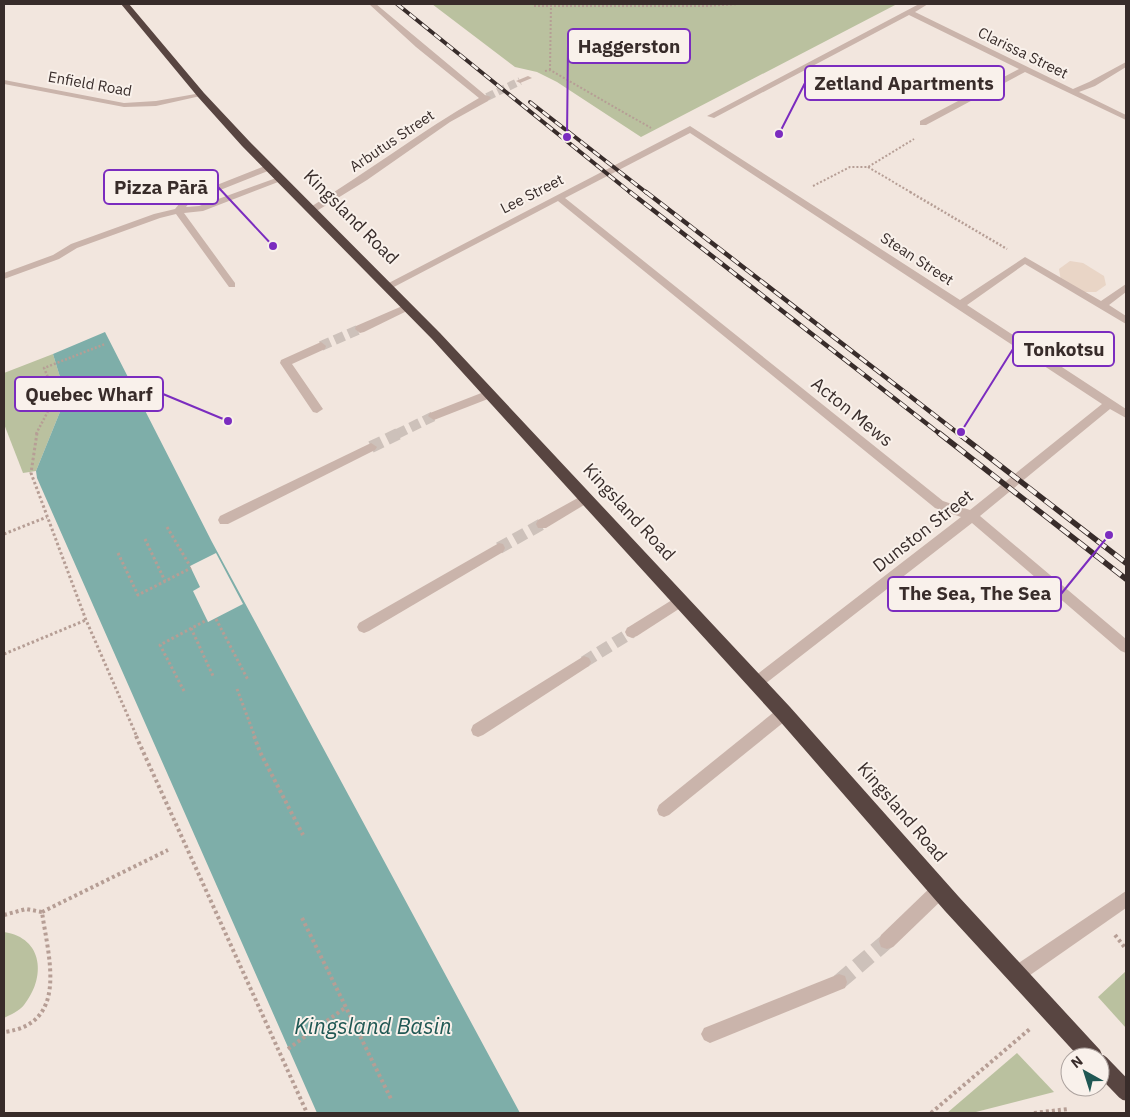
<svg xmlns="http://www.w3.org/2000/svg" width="1130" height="1117" font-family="'IBM Plex Sans',sans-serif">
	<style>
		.green { fill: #bac19f }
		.plaza { fill: #e9d5c6 }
		.water { fill: #7eaea9 }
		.pier { fill: #f2e6de }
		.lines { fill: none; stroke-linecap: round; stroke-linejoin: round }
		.minor-tunnel-far3 { stroke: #cdc1ba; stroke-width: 8; stroke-dasharray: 8 4; stroke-linecap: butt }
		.minor-tunnel-far2 { stroke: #cdc1ba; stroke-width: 10; stroke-dasharray: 10 5; stroke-linecap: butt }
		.minor-tunnel-far1 { stroke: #cdc1ba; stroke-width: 12; stroke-dasharray: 12 6; stroke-linecap: butt }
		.minor-tunnel { stroke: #cdc1ba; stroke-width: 16; stroke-dasharray: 16 8; stroke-linecap: butt }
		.path-far3 { stroke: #b69e95; stroke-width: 2; stroke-dasharray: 2 2; stroke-linecap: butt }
		.path-far2 { stroke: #b69e95; stroke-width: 2.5; stroke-dasharray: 2 2; stroke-linecap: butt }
		.path-far1 { stroke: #b69e95; stroke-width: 3; stroke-dasharray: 2.5 2.5; stroke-linecap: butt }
		.path { stroke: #b69e95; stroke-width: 4; stroke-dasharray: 3 3; stroke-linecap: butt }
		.minor { fill: #cab4ab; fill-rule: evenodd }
		.highway { fill: #584541; fill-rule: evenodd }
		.rail-far2-casing { stroke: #382c2a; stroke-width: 4 }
		.rail-far1-casing { stroke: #382c2a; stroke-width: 4.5 }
		.rail-casing { stroke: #382c2a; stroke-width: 5.5 }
		.rail-far2 { stroke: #f9f1eb; stroke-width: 2.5; stroke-dasharray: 8; stroke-linecap: butt }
		.rail-far1 { stroke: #f9f1eb; stroke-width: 3; stroke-dasharray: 9; stroke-linecap: butt }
		.rail { stroke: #f9f1eb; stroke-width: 4; stroke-dasharray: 11; stroke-linecap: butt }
		.highway-bridge { stroke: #584541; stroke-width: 19 }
		.labels { text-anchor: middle; stroke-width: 4; stroke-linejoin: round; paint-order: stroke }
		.far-street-label { font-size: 15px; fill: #382c2a; stroke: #f9f1eb }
		.street-label { font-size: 18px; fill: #382c2a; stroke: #f9f1eb }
		.near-water-label { font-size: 22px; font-style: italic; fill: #205854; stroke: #f9f1eb }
		.leader { fill: none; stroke: #7b2cbf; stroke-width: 2 }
		.callout-dot { fill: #7b2cbf; stroke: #f9f1eb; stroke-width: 2 }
		.callout { fill: #f9f1eb; stroke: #7b2cbf; stroke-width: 2 }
		.callout-label { font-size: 19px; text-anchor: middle; font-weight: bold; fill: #382c2a }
	</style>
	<rect width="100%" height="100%" fill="#f2e6de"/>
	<!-- green -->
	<g class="green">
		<polygon points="432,4 897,4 641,137 557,82 537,72 515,67"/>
		<polygon points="53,354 66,397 36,471 23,473 4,424 4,373"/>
		<path d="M4 932C44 938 46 978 24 1005 19 1011 10 1015 4 1018Z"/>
		<polygon points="1126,971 1126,1028 1098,997"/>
		<polygon points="1017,1053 1054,1092 972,1113 947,1113"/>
	</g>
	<!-- plaza -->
	<polygon class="plaza" points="1070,261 1083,263 1104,276 1106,285 1096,292 1079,292 1061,281 1059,269"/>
	<!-- water -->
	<polygon class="water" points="105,332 212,542 520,1113 317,1113 37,478 36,471 66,397 53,354"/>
	<!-- pier -->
	<g class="pier">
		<polygon points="216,553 243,604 208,622 193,591 200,587 190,566"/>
		<polygon points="1126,1079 1126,1113 1073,1113 1072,1112"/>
	</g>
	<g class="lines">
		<!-- minor-tunnel-far3 -->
		<polyline class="minor-tunnel-far3" points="487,97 520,81"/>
		<!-- minor-tunnel-far2 -->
		<g class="minor-tunnel-far2">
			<polyline points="321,346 360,329"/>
			<polyline points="397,434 434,416"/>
		</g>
		<!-- minor-tunnel-far1 -->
		<g class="minor-tunnel-far1">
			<polyline points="371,447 400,433"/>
			<polyline points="499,548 542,524"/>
			<polyline points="584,662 632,632"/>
		</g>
		<!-- minor-tunnel -->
		<polyline class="minor-tunnel" points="839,982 887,941"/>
		<!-- path-far3 -->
		<g class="path-far3">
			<polyline points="534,6 706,6 740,4"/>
			<polyline points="550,70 551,4"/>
			<polyline points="545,71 550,70 651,128"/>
			<polyline points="868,167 912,193"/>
			<polyline points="813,186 850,167 868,167 914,139"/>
		</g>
		<!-- path-far2 -->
		<g class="path-far2">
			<polyline points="910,192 1007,249"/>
			<polyline points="36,434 56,396 44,368 105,344"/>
		</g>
		<!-- path-far1 -->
		<g class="path-far1">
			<polyline points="37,433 31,473 86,620 137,737"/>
			<polyline points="167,527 190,566"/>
			<polyline points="4,534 47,517"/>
			<polyline points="145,539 165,581"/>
			<polyline points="118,553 138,595 191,568"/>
			<polyline points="216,619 248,680"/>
			<polyline points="191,628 213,676"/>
			<polyline points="4,654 86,620"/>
			<polyline points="237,689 255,737"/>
			<polyline points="184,691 160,645 207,620"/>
		</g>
		<!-- path -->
		<g class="path">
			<polyline points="136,736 307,1113"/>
			<polyline points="254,736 260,752 303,835"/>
			<polyline points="42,912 168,850"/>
			<path d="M4 915 26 909 42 912C48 956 70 1024 4 1032"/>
			<polyline points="302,918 392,1101"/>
			<polyline points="1115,935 1126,949"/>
			<polyline points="288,1049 346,1007"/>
			<polyline points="931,1113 1031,1028"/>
			<polyline points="1034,1113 1068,1109"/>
		</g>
		<!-- minor -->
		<g class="minor">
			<path d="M369 4H376L485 95 491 97 488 101 450 122 367 180 315 212H309V208C366 173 420 132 479 98L416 47Z"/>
			<polygon points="919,4 928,4 915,12 1073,89 1089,82 1126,62 1126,67 1095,86 1079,92 1126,115 1126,120 1025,72 926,125 920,125 920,121 1019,69 909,15 714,118 707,116"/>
			<polygon points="528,76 532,78 520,83 516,81"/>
			<polygon points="4,80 124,103 156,101 201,93 205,95 156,106 124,107 4,84"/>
			<path d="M690 126 960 300 1025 257 1101 301 1126 284V292L1109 305 1126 316V324L1025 264 967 305 1126 409V418L1110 409 980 516 1126 639V653L1121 651 972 523 761 687 756 689 751 687 749 683 751 679 961 517 935 508 558 201 392 288H384L383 286ZM690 133 1102 404 970 510 943 501 565 198Z"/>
			<polygon points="270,164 274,167 273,169 190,202 186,207 199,206 279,177 282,176 286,179 203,211 184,213 235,283 235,287 229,287 176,214 160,218 77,248 59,259 4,279 4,273 53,255 71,244 154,214 175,209 184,198"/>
			<polygon points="407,304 411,305 411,309 364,332 360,333 355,329 356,326"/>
			<polygon points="321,342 326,346 325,349 292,364 323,409 317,413 313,412 280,363 281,360"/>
			<polygon points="489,390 493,391 494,394 493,397 434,420 428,416 430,413"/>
			<polygon points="371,443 377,447 375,450 228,524 220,524 218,520 220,516"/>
			<polygon points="585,494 589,496 591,499 589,502 546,528 538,528 536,524 538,520"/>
			<polygon points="499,543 503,544 505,548 503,552 369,631 364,633 359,631 357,627 359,623"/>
			<polygon points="680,595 685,597 686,601 685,605 637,636 632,638 627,636 625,632 627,628"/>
			<polygon points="584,656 589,658 591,662 589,666 483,735 478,737 473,735 471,730 473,725"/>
			<polygon points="784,706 789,708 791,713 789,718 669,815 664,817 659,815 657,810 659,805 779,708"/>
			<polygon points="940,882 946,884 948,890 946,896 893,947 887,949 881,947 879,941 881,935 934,884"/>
			<polygon points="1126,891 1126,908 1023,980 1017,982 1011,980 1009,974 1011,968"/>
			<polygon points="839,974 845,976 847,982 845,988 710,1043 704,1040 701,1034 704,1028"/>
		</g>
		<!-- highway -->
		<polygon class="highway" points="121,4 129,4 204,93 250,142 440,333 790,707 959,897 1100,1050 1103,1057 1100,1064 1100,1057 1079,1057 945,911 778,719 432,339 242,146 198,97"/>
		<!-- rail-far2 casing -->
		<g class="rail-far2-casing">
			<g id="rail-far2">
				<polyline points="397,4 631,193"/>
				<polyline points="530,102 647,193"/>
			</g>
		</g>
		<!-- rail-far1 casing -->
		<g class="rail-far1-casing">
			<g id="rail-far1">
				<polyline points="630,192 940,434"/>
				<polyline points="646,192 959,434"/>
			</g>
		</g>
		<!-- rail casing -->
		<g class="rail-casing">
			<g id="rail">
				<polyline points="939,433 1126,579"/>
				<polyline points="958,433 1126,563"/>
			</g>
		</g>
		<!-- rail-far2 -->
		<use href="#rail-far2" class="rail-far2"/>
		<!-- rail-far1 -->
		<use href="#rail-far1" class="rail-far1"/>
		<!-- rail -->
		<use href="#rail" class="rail"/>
		<!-- highway-bridge -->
		<polyline class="highway-bridge" points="1100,1064 1126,1091"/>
	</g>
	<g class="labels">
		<!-- far-street labels -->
		<g class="far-street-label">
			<text transform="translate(1023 53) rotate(26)" y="5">Clarissa Street</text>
			<text transform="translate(90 84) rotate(10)" y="5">Enfield Road</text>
			<text transform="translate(392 141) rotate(-34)" y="5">Arbutus Street</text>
			<text transform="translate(532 194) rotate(-27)" y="5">Lee Street</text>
			<text transform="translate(917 259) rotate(33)" y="5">Stean Street</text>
		</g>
		<!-- street labels -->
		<g class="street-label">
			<text transform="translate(351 217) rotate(45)" y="6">Kingsland Road</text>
			<text transform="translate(852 412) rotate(39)" y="6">Acton Mews</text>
			<text transform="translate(629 512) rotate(47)" y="6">Kingsland Road</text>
			<text transform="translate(923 531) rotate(-38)" y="6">Dunston Street</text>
			<text transform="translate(902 812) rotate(49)" y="6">Kingsland Road</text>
		</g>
		<!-- near-water labels -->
		<g class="near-water-label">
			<text x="373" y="1034">Kingsland Basin</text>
		</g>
	</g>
	<!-- callouts -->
	<path class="leader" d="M567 137L568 46M779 134L805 83M273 246L218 187M961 432L1013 349M228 421L163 394M1109 535L1061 594"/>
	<g class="callout-dot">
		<circle cx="567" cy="137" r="5"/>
		<circle cx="779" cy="134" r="5"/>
		<circle cx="273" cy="246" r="5"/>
		<circle cx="961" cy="432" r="5"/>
		<circle cx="228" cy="421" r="5"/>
		<circle cx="1109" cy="535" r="5"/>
	</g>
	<g class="callout">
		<rect x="568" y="29" width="122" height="34" rx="5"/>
		<rect x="805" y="66" width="199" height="34" rx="5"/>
		<rect x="104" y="170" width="114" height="34" rx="5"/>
		<rect x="1013" y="332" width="101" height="34" rx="5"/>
		<rect x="15" y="377" width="148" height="34" rx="5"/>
		<rect x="888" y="577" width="173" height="34" rx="5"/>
	</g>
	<g class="callout-label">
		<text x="629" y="53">Haggerston</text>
		<text x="904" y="90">Zetland Apartments</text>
		<text x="161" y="194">Pizza Pārā</text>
		<text x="1064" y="356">Tonkotsu</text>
		<text x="89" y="401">Quebec Wharf</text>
		<text x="975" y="600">The Sea, The Sea</text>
	</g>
	<!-- border -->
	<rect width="1130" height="1117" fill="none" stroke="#382c2a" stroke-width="10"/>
	<!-- north arrow -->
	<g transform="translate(1085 1072) rotate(321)"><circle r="24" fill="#f9f1eb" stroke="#aca29e"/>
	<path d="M0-4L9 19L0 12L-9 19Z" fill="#205854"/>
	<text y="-8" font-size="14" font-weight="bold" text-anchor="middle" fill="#382c2a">N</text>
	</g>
</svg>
